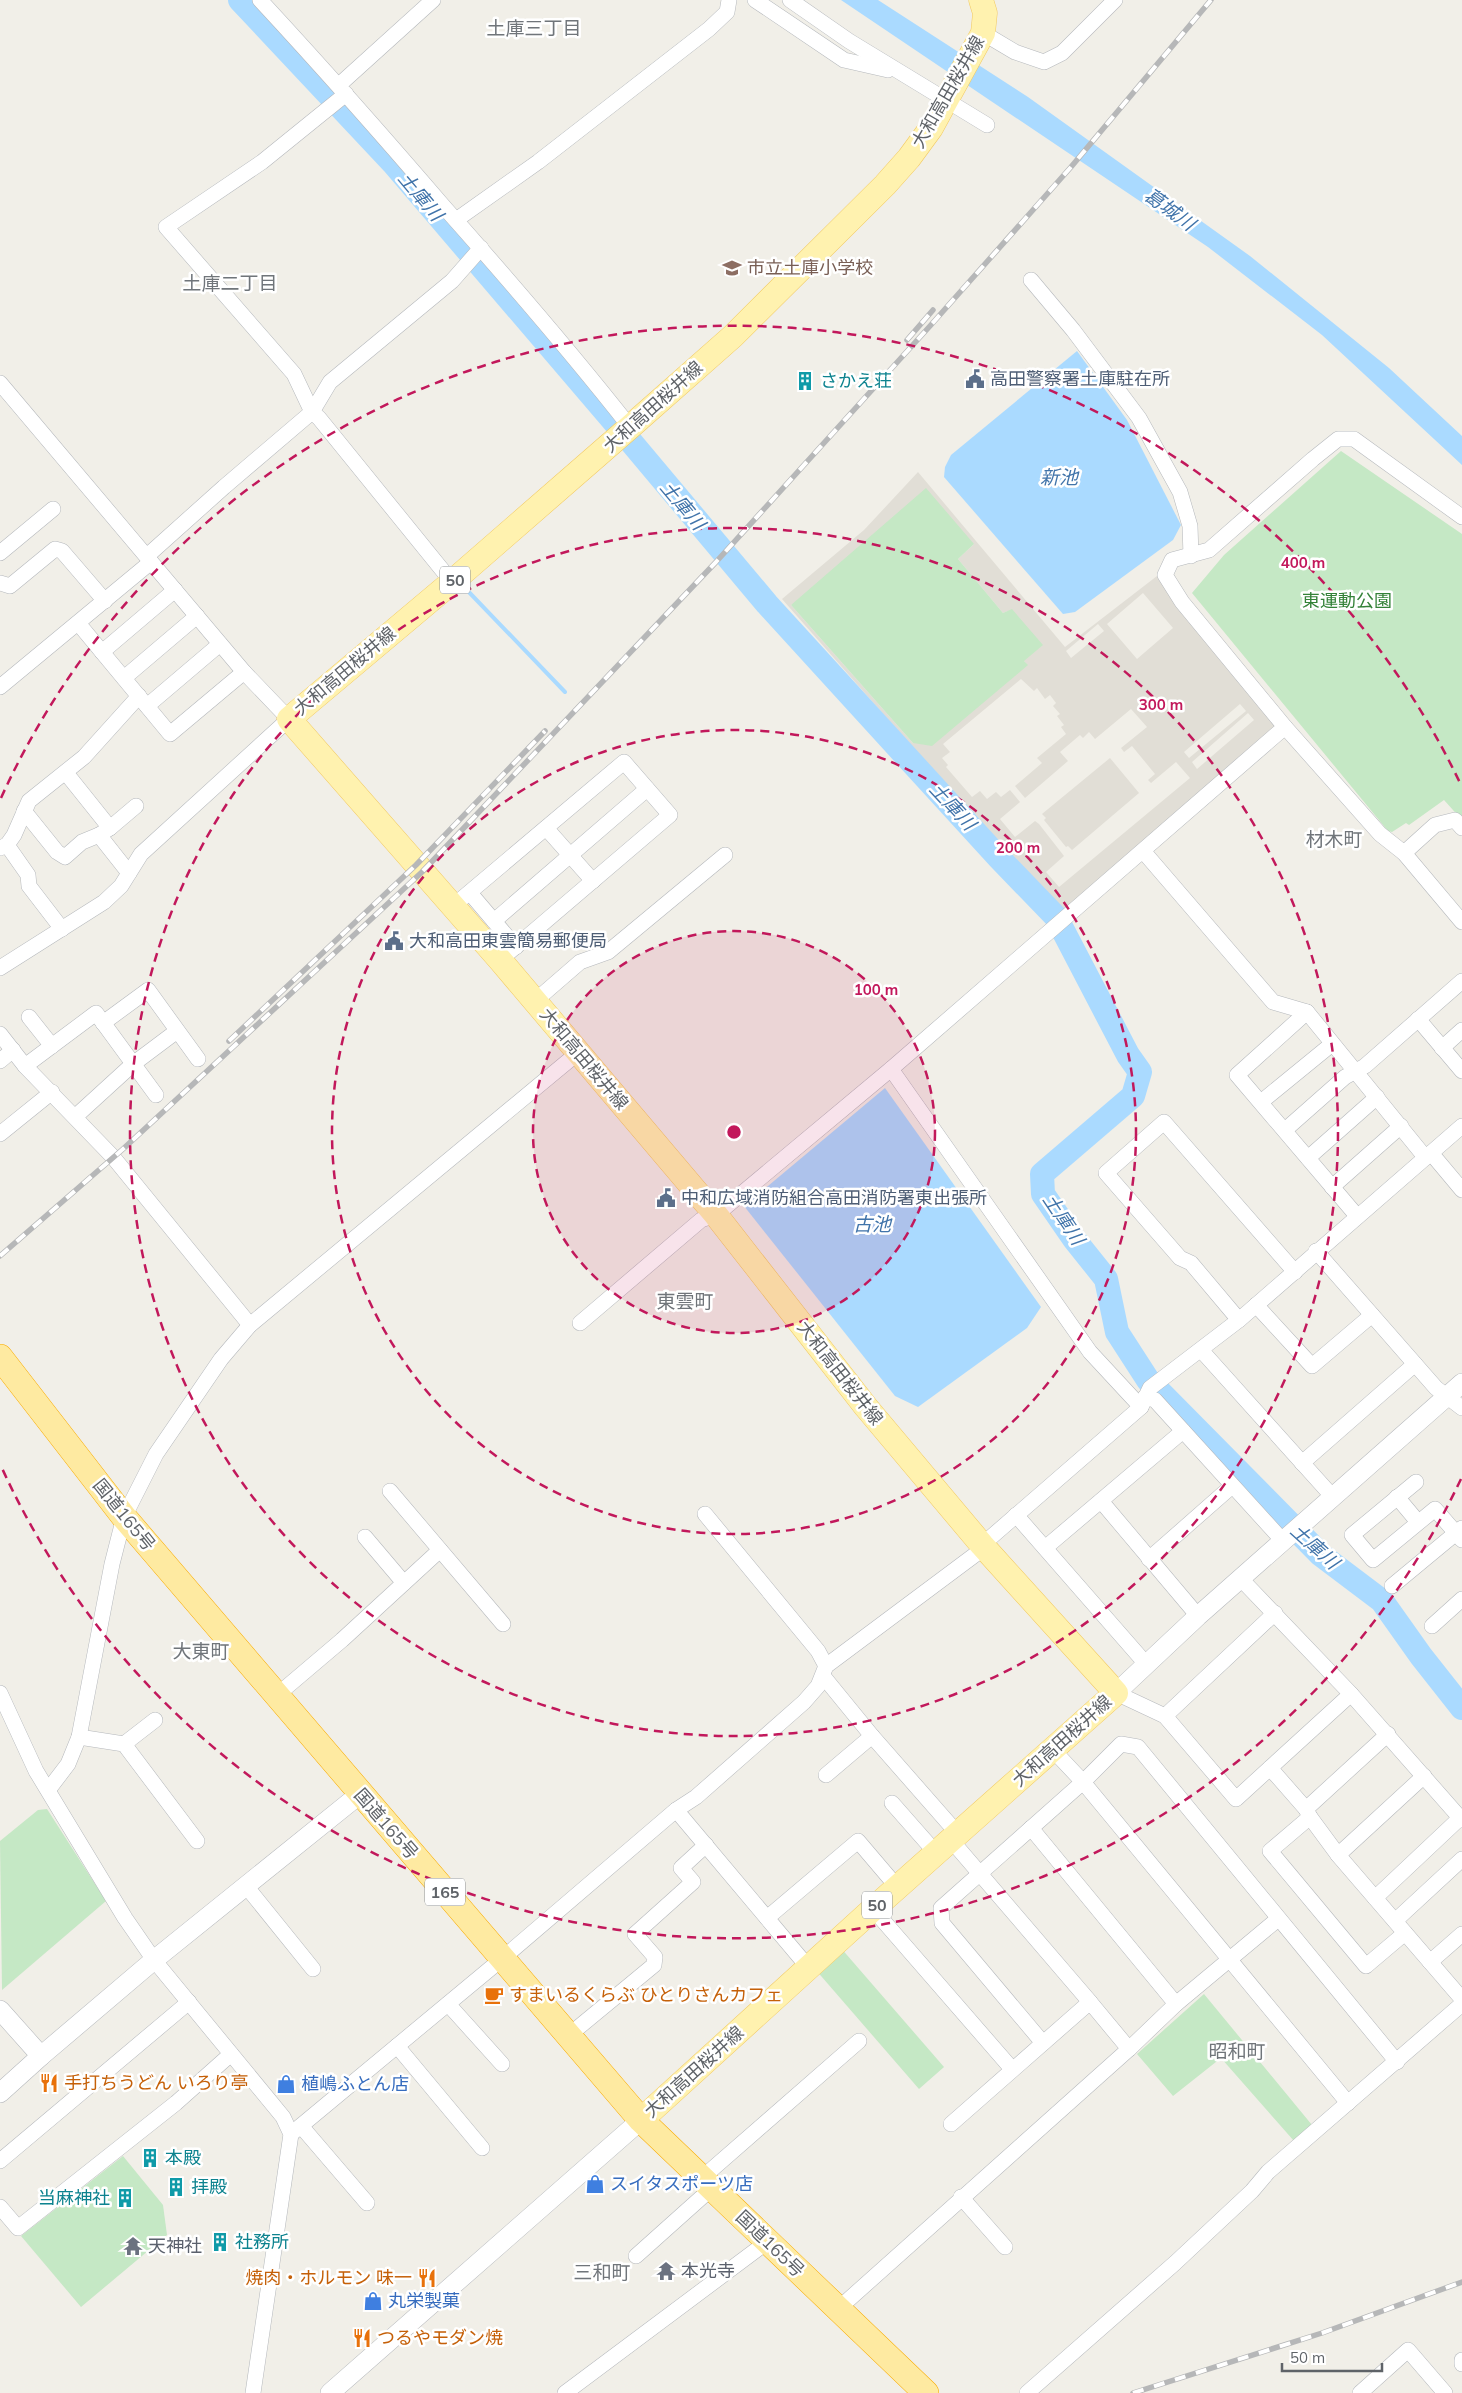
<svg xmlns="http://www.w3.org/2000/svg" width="1462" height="2393" font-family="Mulish,'Noto Sans JP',sans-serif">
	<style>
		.education { fill: #e1ded6; fill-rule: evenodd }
		.green { fill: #c5e8c5 }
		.water { fill: #aadaff }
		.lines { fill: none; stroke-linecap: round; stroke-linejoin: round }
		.stream { stroke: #aadaff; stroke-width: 4 }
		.river { stroke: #aadaff; stroke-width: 24 }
		.minor-casing { stroke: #b5b8bc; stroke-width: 16 }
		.tertiary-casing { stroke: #b5b8bc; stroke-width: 20 }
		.primary-casing { stroke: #f2c960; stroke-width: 25 }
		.trunk-casing { stroke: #f9ab00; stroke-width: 26 }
		.minor { stroke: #fff; stroke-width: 15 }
		.tertiary { stroke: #fff; stroke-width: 19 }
		.primary { stroke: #fff2af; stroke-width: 24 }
		.trunk { stroke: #feeaa1; stroke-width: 25 }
		.rail-casing { stroke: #b6b7b8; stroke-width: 5.5 }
		.rail { stroke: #fff; stroke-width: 4; stroke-dasharray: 11; stroke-linecap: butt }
		.ring { fill: none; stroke: #c2185b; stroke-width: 2.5; stroke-dasharray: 9 6 }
		.labels { text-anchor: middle; stroke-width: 5; stroke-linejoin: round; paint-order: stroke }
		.shield { fill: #fff; stroke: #8f9295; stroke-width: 1 }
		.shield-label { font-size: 16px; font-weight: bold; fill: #5f6368 }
		.street-label { font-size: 18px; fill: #5f6368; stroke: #fff }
		.education-label { font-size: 18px; fill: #785e54; stroke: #fff; text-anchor: start }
		.service-label { font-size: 18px; fill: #4e5e75; stroke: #fff; text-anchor: start }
		.culture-label { font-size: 18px; fill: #0d838f; stroke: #fff; text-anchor: start }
		.park-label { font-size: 18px; fill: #348238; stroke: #fff }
		.food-label { font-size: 18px; fill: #c56008; stroke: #fff; text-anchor: start }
		.shop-label { font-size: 18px; fill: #366cbe; stroke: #fff; text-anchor: start }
		.worship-label { font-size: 18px; fill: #5b616d; stroke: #fff; text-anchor: start }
		.neighbourhood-label { font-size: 19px; fill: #70757a; stroke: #fff }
		.water-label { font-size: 19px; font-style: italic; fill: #4174aa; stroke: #fff }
		.centre { fill: #c2185b; stroke: #fff; stroke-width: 2.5 }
		.ring-label { font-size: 15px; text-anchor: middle; font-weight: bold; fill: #c2185b; stroke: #fff; stroke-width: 5; stroke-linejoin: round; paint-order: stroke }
	</style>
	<rect width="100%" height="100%" fill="#f1efe8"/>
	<!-- education -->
	<g class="education">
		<path d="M918 472 1065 647 1157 576 1169 593 1275 721 1273 732 1059 914 782 599 864 530ZM974 544 958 559 1003 613 1008 611 1024 661 1027 665 913 743 791 605ZM1143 593 1173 628 1137 659 1107 624ZM1098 624 1104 631 1071 658 1066 651ZM1021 679 1034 691 1037 688 1045 699 1050 695 1056 703 1053 706 1060 714 1057 716 1064 725 1061 727 1066 734 1037 758 1042 763 1015 786 1025 798 1068 761 1060 752 1080 735 1083 738 1089 732 1095 739 1131 709 1147 727 1121 748 1124 752 1132 746 1155 774 1148 780 1151 783 1176 762 1190 778 1059 887 1046 872 1064 856 1039 824 1035 821 1015 837 1000 819 1020 802 1010 790 1001 797 996 792 987 799 980 791 972 797 946 767 948 765 942 758 950 752 943 744ZM1240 704 1246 711 1189 758 1184 752ZM1248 713 1254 720 1197 769 1192 762Z"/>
		<polygon points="1110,758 1139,793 1072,850 1068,846 1066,847 1044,820 1046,818 1042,814"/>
	</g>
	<!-- green -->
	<g class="green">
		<polygon points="1341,451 1462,534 1462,820 1444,800 1409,825 1406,823 1392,832 1388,831 1192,593 1224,555"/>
		<polygon points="926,488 974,544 958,559 1003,613 1012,609 1043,645 1024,661 1028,665 932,746 913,743 791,605"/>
		<polygon points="47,1809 106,1901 2,1990 0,1841 38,1810"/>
		<polygon points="840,1947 944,2067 919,2089 815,1969"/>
		<polygon points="1204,1994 1312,2125 1294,2141 1221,2058 1173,2096 1137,2054"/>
		<polygon points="123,2156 163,2205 167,2235 81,2307 21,2236"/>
	</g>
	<!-- water -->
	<g class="water">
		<polygon points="841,0 878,0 1028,97 1250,256 1389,368 1462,436 1462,465 1322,335 1208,247"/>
		<polygon points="1077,351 1127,420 1181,525 1173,540 1075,612 1063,614 944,477 945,467 951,455"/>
		<polygon points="885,1088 1041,1307 1027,1328 918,1407 895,1396 744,1206"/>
	</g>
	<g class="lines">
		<!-- stream -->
		<polyline class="stream" points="465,588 565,692"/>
		<!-- river -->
		<polyline class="river" points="240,0 393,163 616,424 767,604 999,858 1056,917 1128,1055 1140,1072 1133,1096 1042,1174 1043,1194 1074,1239 1106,1279 1117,1332 1148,1380 1321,1555 1382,1601 1421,1656 1462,1708"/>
		<!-- minor casing -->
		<g class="minor-casing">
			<g id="minor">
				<path d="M260 0C323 68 384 137 444 207 508 279 571 352 630 427"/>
				<polyline points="755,0 844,60 888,70"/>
				<polyline points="790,0 849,41 987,125"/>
				<polyline points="983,33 1015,52 1044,62 1062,53 1115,0"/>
				<polyline points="339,85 433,0"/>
				<polyline points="346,94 262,162 166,227 294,374 312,412 319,418 452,582"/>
				<polyline points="456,220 538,162 709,29 727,12 729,0"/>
				<polyline points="1031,280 1073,330 1139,418 1180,492 1190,526 1191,556"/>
				<polyline points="0,383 244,672 289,719 141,854 121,886 104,902 0,968"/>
				<polyline points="0,553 53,509"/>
				<polyline points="147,556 224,487 312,412 330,382 452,281 481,248"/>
				<polyline points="0,583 10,586 55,549 62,551 105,601"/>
				<polyline points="78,623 170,734 244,672"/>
				<polyline points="102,652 175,590"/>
				<polyline points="124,678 197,616"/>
				<polyline points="0,687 151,562"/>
				<polyline points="147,706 220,644"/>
				<polyline points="1285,727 1380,834 1404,853 1435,825 1455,820 1462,828"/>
				<polyline points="66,773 110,828"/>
				<polyline points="24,811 57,852 65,857 82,842 99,835"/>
				<polyline points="546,828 593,881"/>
				<polyline points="7,845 28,875 29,886 62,929"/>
				<polyline points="0,848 7,845 14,835 29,801 84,757 139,696"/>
				<polyline points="1143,851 1273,1002 1307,1012 1425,1157"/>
				<polyline points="1404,853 1462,922"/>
				<polyline points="129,873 99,835 110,828 136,806"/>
				<polyline points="470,893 516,947"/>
				<polyline points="452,907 624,762 670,815 500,960"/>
				<polyline points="494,921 647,789"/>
				<polyline points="535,1001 580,962 608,952 725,855"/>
				<polyline points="1307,1012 1237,1075 1357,1216"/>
				<polyline points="29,1017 52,1046"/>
				<polyline points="1418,1019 1462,1071"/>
				<polyline points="103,1023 148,990 198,1059"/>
				<polyline points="0,1034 25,1066 113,1157 250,1325"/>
				<polyline points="1442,1048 1462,1030"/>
				<polyline points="0,1061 13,1050"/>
				<polyline points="25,1066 96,1013 156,1095"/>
				<polyline points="891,1069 1090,1352 1141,1407"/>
				<polyline points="1261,1102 1332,1044"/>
				<polyline points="76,1116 133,1064 177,1031"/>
				<polyline points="1285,1130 1345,1077 1365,1066 1462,981"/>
				<polyline points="0,1134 52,1092"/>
				<polyline points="1431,1153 1462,1190"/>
				<polyline points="1308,1158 1377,1097"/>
				<polyline points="1332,1187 1401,1126"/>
				<polyline points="1316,1251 1436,1388 1462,1408"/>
				<polyline points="1256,1305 1312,1366 1372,1315"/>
				<polyline points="1239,1320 1191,1263 1180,1258 1106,1173 1164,1122 1295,1272"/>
				<polyline points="580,1323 701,1220 716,1215 891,1069 1285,727 1182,602 1165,575 1172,560 1209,550 1313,459 1338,439 1354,439 1462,517"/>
				<polyline points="1201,1350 1332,1496"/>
				<polyline points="1145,1397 1155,1400 1283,1541"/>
				<polyline points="1302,1463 1415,1364"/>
				<polyline points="1416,1482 1352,1535 1373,1560 1435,1509 1462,1540"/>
				<polyline points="390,1491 503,1624"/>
				<polyline points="1397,1497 1418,1522"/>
				<polyline points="1101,1501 1198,1616"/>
				<polyline points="705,1514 818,1651 826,1666"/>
				<polyline points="1016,1515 1147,1665"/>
				<polyline points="365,1537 404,1583"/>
				<polyline points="1045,1548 1183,1431"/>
				<polyline points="1149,1559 1232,1486"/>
				<polyline points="1241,1579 1351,1694 1462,1820"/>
				<polyline points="1392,1586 1462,1528"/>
				<polyline points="1432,1626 1462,1599"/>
				<polyline points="823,1676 872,1736 958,1834"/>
				<polyline points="0,1693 36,1771 125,1918 154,1960 283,2117 291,2134 253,2393"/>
				<polyline points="1116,1693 1165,1716 1236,1799 1351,1694"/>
				<polyline points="276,1696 342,1640 440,1550"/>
				<polyline points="1165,1716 1275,1613"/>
				<polyline points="79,1737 124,1744 197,1841"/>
				<polyline points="124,1744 155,1720"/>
				<polyline points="1053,1750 1083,1782 1348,2103"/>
				<polyline points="1270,1768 1306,1809 1310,1817 1338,1855 1462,1999"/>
				<polyline points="826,1775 872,1736"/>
				<polyline points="49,1789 68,1764 79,1737 112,1564 124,1517 156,1454 221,1359 250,1325 579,1052"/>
				<polyline points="892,1803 936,1853"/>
				<polyline points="1306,1809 1388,1734"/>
				<polyline points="676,1810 808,1967"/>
				<polyline points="1310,1817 1270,1851 1366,1966 1405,1933"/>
				<polyline points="1031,1828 1176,2004"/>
				<polyline points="951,1840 1090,2002"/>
				<polyline points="1338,1855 1424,1776"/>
				<polyline points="246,1886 313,1969"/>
				<polyline points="1375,1898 1460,1818"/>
				<polyline points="873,1909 1012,2069"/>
				<polyline points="767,1918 858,1841 898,1888"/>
				<polyline points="1395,1921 1462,1859"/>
				<polyline points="1430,1962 1462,1934"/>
				<polyline points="448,2004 502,2064"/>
				<polyline points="568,2036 654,1965 655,1957 635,1934 693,1882 681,1868 706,1845"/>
				<polyline points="1043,2043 942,1923 941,1908 1083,1782 1121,1744 1138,1747 1397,2062"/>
				<polyline points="397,2046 482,2148"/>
				<polyline points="951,2124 1090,2002 1129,2049"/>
				<polyline points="301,2126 367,2203"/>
				<polyline points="291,2134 503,1958 676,1810 696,1797 804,1702 818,1686 826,1666 976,1554 982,1545 1141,1407 1150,1388 1239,1320 1462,1126"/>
				<polyline points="0,2161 189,2002"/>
				<polyline points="702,2178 859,2041"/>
				<polyline points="961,2197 1005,2247"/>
				<polyline points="0,2207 18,2228 176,2103 231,2054"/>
				<polyline points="636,2256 712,2188"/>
				<polyline points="837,2310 1129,2049 1176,2004 1278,1919"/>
				<polyline points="1462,2360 1462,2364"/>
				<polyline points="565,2393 767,2242"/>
				<polyline points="1027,2393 1175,2263 1252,2191 1268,2172 1462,2004"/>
				<polyline points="1360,2393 1408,2350 1445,2393"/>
			</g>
		</g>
		<!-- tertiary casing -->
		<g class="tertiary-casing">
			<g id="tertiary">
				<polyline points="1116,1693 1198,1616 1462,1383"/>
				<polyline points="0,2010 41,2056 154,1960 360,1794"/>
				<polyline points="0,2093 41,2056"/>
				<polyline points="330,2393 641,2120"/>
			</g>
		</g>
		<!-- primary casing -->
		<g class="primary-casing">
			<polyline id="primary" points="641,2120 873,1909 1116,1693 982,1545 866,1407 716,1215 500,960 289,719 452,582 630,427 733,336 885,185 909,158 931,128 983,33 985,13 981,0"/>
		</g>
		<!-- trunk casing -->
		<g class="trunk-casing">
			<polyline id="trunk" points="0,1357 124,1517 641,2120 926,2393"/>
		</g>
		<!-- minor -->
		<use href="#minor" class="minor"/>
		<!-- tertiary -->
		<use href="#tertiary" class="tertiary"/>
		<!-- primary -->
		<use href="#primary" class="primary"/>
		<!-- trunk -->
		<use href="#trunk" class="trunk"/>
		<!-- rail casing -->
		<g class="rail-casing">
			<g id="rail">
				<polyline points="907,340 933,310"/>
				<polyline points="229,1041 416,865 545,731"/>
				<polyline points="0,1256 123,1149 422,872 716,562 930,326 1071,167 1211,0"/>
				<polyline points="1133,2393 1322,2333 1462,2282"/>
			</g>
		</g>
		<!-- rail -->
		<use href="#rail" class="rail"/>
	</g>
	<!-- distance rings -->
	<circle cx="734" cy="1132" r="201" fill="#c2185b" fill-opacity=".12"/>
	<g class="ring">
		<circle cx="734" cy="1132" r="201"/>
		<circle cx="734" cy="1132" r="402"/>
		<circle cx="734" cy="1132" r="604"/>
		<path d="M1461 1479A805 805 0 0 1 1 1466M1 798A805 805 0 0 1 1461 785"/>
	</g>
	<!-- icons -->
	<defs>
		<g id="school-bare" transform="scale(1.5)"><path d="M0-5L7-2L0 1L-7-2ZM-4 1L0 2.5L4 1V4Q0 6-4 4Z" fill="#8d6e63" stroke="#fff" stroke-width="2.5" paint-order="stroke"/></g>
		<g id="civic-bare" transform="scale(1.5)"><path d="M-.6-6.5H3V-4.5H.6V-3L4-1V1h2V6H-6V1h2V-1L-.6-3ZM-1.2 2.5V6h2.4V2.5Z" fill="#5c6f8a" stroke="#fff" stroke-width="2.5" paint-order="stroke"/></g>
		<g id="building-bare" transform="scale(1.5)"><path d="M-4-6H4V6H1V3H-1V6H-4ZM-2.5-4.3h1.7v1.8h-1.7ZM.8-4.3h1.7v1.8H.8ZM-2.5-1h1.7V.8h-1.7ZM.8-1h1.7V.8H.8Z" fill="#0f9aa8" stroke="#fff" stroke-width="2.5" paint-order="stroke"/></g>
		<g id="cafe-bare" transform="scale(1.5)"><path d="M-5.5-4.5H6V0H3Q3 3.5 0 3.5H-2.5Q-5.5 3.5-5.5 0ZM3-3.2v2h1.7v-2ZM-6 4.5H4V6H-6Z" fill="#e8710a" stroke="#fff" stroke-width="2.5" paint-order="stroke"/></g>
		<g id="restaurant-bare" transform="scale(1.5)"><path d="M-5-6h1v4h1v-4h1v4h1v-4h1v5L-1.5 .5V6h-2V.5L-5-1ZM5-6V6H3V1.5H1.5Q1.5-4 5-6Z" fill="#e8710a" stroke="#fff" stroke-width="2.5" paint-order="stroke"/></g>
		<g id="shop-bare" transform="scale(1.5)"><path d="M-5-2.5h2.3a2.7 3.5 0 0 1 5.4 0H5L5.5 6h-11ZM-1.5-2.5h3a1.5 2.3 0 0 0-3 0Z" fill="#3f7fe0" stroke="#fff" stroke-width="2.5" paint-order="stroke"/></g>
		<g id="temple-bare" transform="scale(1.5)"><path d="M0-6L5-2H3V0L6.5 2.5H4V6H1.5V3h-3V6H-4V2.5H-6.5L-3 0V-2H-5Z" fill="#6b7280" stroke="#fff" stroke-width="2.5" paint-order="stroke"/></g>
	</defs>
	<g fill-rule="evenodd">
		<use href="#school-bare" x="732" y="268"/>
		<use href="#civic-bare" x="975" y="379"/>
		<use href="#building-bare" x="805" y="381"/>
		<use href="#civic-bare" x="394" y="941"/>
		<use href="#civic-bare" x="666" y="1198"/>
		<use href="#cafe-bare" x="494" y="1995"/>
		<use href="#restaurant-bare" x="49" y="2083"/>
		<use href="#shop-bare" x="286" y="2084"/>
		<use href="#building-bare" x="150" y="2158"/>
		<use href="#shop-bare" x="595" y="2184"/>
		<use href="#building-bare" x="176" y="2187"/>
		<use href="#building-bare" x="125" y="2198"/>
		<use href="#building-bare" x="220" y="2242"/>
		<use href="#temple-bare" x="133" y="2246"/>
		<use href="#temple-bare" x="666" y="2271"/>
		<use href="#restaurant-bare" x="427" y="2278"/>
		<use href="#shop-bare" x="373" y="2301"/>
		<use href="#restaurant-bare" x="362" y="2338"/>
	</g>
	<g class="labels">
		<!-- shield labels -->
		<g class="shield">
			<rect x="440" y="566.5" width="30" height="27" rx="4"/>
			<rect x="425" y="1878.5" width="40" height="27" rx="4"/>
			<rect x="862" y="1891.5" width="30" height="27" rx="4"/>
		</g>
		<g class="shield-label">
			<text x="455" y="586">50</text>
			<text x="445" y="1898">165</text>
			<text x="877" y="1911">50</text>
		</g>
		<!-- street labels -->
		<g class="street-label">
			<text transform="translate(948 92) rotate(-60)" y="6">大和高田桜井線</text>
			<text transform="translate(653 407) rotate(-42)" y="6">大和高田桜井線</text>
			<text transform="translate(345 671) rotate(-40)" y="6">大和高田桜井線</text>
			<text transform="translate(584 1059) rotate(50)" y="6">大和高田桜井線</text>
			<text transform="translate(840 1373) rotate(52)" y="6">大和高田桜井線</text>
			<text transform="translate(124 1515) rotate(51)" y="6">国道165号</text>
			<text transform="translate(1062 1741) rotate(-42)" y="6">大和高田桜井線</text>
			<text transform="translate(386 1824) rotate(49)" y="6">国道165号</text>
			<text transform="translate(694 2072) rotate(-42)" y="6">大和高田桜井線</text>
			<text transform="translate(770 2244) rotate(44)" y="6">国道165号</text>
		</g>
		<!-- education labels -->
		<g class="education-label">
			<text x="747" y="274">市立土庫小学校</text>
		</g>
		<!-- service labels -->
		<g class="service-label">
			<text x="990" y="385">高田警察署土庫駐在所</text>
			<text x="409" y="947">大和高田東雲簡易郵便局</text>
			<text x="681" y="1204">中和広域消防組合高田消防署東出張所</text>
		</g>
		<!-- culture labels -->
		<g class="culture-label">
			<text x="820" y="387">さかえ荘</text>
			<text x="165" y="2164">本殿</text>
			<text x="191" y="2193">拝殿</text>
			<text x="110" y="2204" text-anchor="end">当麻神社</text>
			<text x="235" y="2248">社務所</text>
		</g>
		<!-- park labels -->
		<g class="park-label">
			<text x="1347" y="607">東運動公園</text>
		</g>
		<!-- food labels -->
		<g class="food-label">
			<text x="509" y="2001">すまいるくらぶ ひとりさんカフェ</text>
			<text x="64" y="2089">手打ちうどん いろり亭</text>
			<text x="412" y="2284" text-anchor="end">焼肉・ホルモン 味一</text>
			<text x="377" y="2344">つるやモダン焼</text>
		</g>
		<!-- shop labels -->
		<g class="shop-label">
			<text x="301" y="2090">植嶋ふとん店</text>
			<text x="610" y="2190">スイタスポーツ店</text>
			<text x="388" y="2307">丸栄製菓</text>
		</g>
		<!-- worship labels -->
		<g class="worship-label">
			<text x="148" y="2252">天神社</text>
			<text x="681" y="2277">本光寺</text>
		</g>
		<!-- neighbourhood labels -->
		<g class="neighbourhood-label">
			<text x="534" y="35">土庫三丁目</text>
			<text x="230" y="290">土庫二丁目</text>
			<text x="1334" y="846">材木町</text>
			<text x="685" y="1308">東雲町</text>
			<text x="201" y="1658">大東町</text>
			<text x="1237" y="2058">昭和町</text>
			<text x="602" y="2279">三和町</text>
		</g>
		<!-- water labels -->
		<g class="water-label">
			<text transform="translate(421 196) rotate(50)" y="7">土庫川</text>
			<text transform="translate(1170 209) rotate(36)" y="7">葛城川</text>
			<text x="1059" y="484">新池</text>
			<text transform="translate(683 505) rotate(50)" y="7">土庫川</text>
			<text transform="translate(953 806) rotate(47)" y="7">土庫川</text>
			<text transform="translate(1064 1219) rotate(56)" y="7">土庫川</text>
			<text x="872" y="1231">古池</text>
			<text transform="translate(1315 1546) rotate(42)" y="7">土庫川</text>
		</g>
	</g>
	<circle cx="734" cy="1132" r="8" class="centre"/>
	<g class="ring-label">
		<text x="1303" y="568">400 m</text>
		<text x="1161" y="710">300 m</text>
		<text x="1018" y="853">200 m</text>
		<text x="876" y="995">100 m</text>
	</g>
	<!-- scale -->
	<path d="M1282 2363v8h100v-8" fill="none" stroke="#5f6368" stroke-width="2.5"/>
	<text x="1290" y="2363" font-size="15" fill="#5f6368" stroke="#ffffff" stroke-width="4" paint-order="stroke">50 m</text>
</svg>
